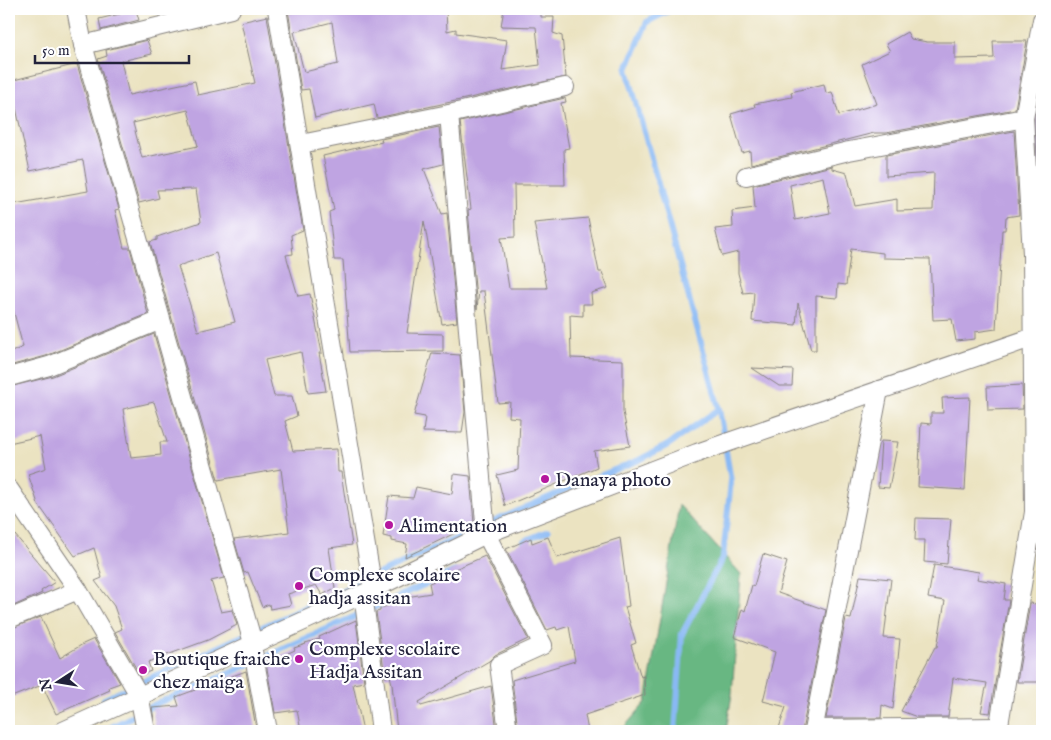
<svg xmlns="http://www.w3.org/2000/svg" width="1051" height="740" font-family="'IM FELL English',serif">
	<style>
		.forest { fill: #68b782; stroke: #456c5e }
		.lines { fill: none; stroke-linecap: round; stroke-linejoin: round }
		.stream { stroke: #89b9f4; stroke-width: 6 }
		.building { fill: #bfa4e2; fill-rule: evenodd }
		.street-casing { stroke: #86827e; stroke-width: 20 }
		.street { stroke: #fff; stroke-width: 18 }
		.poi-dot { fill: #b5179e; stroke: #fff; stroke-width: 2 }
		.labels { text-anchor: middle; stroke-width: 4.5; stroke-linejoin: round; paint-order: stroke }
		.poi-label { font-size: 20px; fill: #22223b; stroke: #fff; text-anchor: start }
	</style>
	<rect width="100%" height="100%" fill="#fff"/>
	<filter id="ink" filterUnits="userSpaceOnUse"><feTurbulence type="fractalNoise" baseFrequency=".02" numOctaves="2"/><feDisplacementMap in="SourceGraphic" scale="10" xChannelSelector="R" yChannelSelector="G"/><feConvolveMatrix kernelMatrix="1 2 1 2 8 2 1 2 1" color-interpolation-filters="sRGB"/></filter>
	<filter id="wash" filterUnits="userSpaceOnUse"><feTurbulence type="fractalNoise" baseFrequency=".0096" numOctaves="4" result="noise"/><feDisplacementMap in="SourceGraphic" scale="20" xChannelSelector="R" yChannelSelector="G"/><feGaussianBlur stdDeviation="1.12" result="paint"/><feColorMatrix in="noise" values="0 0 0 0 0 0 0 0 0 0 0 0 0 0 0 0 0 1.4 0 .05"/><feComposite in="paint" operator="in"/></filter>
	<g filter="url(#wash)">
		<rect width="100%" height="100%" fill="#ebe3c1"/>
		<!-- forest -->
		<polygon class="forest" points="679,505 741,574 732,694 726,731 621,731 646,702"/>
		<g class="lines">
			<!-- stream -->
			<g class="stream">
				<polyline points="672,9 647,22 627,69 719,409 731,481 723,557 682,634 675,731"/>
				<polyline points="524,541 548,531"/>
				<polyline points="104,699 468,533 572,487 639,460 668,445 719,409"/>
				<polyline points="104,731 158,703 221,677 455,571"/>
			</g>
		</g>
		<g id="blocks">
			<!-- building -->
			<g class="building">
				<path d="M312 9H446L447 31 456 29V33L507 40 502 70 540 65 536 27 501 26 504 9H524L541 12V17H554L553 33 562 36 566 77 377 118 374 104 315 118 309 89 301 90 288 10 290 13ZM332 22 338 64 304 72 294 32Z"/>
				<polygon points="136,10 139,20 101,30 99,19"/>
				<path d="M267 16 303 230 291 235 293 254 286 255 298 296 310 294 322 353H319L326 391 308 393 301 352 265 360 274 396H292L297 416 285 421 293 451 337 449 338 472H341L352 545 329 548 335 588 322 595 316 585 288 594 291 605 270 609 269 604 262 607 248 572 244 573 234 539 289 532 281 469 218 480 150 242 157 240V237L201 222 196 189 157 190 159 198 139 203 98 59 107 56 106 50 147 40 152 54 121 61 129 95 195 81 198 95 255 83 241 22ZM188 110 198 146 142 158 133 123ZM216 253 235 322 198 331 178 266Z"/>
				<polygon points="907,32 911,39 927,42 955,42 955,59 994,58 993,41 1027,41 1015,109 886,133 874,133 751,164 750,151 742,153 731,114 755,107 754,104 792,97 791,92 824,84 826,93 832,92 839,115 877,104 862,64 890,51 886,44"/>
				<polygon points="77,64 119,209 115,210 124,248 130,248 148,314 46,356 9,366 9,353 23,347 13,309 9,310 9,205 88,191 83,160 30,171 10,81"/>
				<polygon points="1042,77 1042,211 1040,212 1035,119"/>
				<polygon points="565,98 566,102 561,103 569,148 564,149 565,185 514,185 515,237 501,238 509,288 547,288 534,223 588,218 599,272 602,272 608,288 591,293 592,304 583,304 583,316 570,315 571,358 623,360 623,412 630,446 594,451 597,467 505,506 497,475 518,470 520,418 509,417 510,402 498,403 484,291 479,291 477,309 468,210 471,209 460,122"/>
				<polygon points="439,127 443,164 424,169 442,214 447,213 457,322 442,324 424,221 407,333 443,334 443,351 350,352 343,260 334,260 329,212 334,210 323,156 382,142 381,139"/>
				<path d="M1014 131 1019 215 1006 217 1005 230H1002L996 329 975 332V339L956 341 952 319 933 320 930 259 883 258V253L851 249 846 285 838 284 837 298 816 296V350H811L798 303 796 325 752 321 754 292 743 293 738 273V252L722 256 715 229 733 227 732 211 755 208 753 185 832 166V169L847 173 855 206 897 199V211L933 210 934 173 886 176V155ZM823 177 830 213 795 220 790 185Z"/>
				<path d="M154 334 224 578 211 581 221 612 232 610 237 625 208 640 148 662 151 671 140 675 115 632 122 629 114 606 95 581 102 578 94 548 75 556 38 504 28 474 46 468 40 436 9 443V387L53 376ZM154 402 167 442H160L161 455 131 458 123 409Z"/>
				<polygon points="432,353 460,355 465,412 462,433 423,432 425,417 414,415"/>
				<polygon points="752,368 793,370 792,386 779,386"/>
				<polygon points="1022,385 1023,409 988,410 987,387"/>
				<polygon points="970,397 965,490 918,487 921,423 931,424 931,413 943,413 942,398"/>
				<polygon points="881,441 898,442 889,488 878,487"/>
				<polygon points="454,474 470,476 474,524 405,557 407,544 392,541 392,538 383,536 389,496 413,498 416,487 452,494"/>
				<polygon points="916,518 951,519 947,564 924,562 925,540 915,540"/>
				<polygon points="9,528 55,582 41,591 42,593 9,608"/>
				<polygon points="548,537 557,558 620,538 629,606 625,607 636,643 631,645 641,677 644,676 645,695 585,715 588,731 518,731 512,680 575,661 569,626 557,630 556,627 547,630 506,549 531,538 532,543"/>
				<polygon points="763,554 787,562 778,593 826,610 802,731 778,731 786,707 763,701 775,652 734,637 742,609 745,611 752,585 754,586"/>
				<polygon points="485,556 528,639 495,655 489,661 419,702 421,706 491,686 497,731 397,731 392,684 390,676 385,677 376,612 380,611 380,608 406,601 406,597 431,593 429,583 449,575 448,572"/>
				<polygon points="934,565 979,572 977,579 1006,584 1004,600 1009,600 990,713 981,712 987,683 953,678 948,717 917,717 901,711 935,647 937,647 945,601 928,598"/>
				<polygon points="860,576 891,579 884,638 900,639 893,709 882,705 881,718 826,718 846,618 851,619"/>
				<polygon points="1030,603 1042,605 1042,682 1017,682"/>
				<polygon points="41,617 60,658 83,644 94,639 120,683 109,687 110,690 56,714 42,685 9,698 9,629"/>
				<polygon points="356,620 364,682 353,684 363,731 301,731 297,710 275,713 266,663 295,650 294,648 306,644 305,643 320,639 319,637"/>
				<polygon points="246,671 256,728 246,731 156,731 152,708 179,706 176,697"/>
			</g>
		</g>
	</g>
	<g filter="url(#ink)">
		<use href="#blocks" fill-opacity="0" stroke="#86827e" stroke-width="1"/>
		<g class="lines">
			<!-- street casing -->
			<g class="street-casing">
				<g id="street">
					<polyline points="76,9 83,45 253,643"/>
					<polyline points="277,9 373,589"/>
					<polyline points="83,45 231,9"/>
					<polyline points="449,114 486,534 543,645 499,665 508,731"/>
					<polyline points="301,144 449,114 565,87"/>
					<polyline points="746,176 849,151 1024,118"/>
					<polyline points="9,377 49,366 161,320"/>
					<polyline points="9,489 78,590 139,695 146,731"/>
					<polyline points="363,594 381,731"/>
					<polyline points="9,619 78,590"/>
					<polyline points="252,646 268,731"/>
					<polyline points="814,729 999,727"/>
					<polyline points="63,731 363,594 486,534 697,453 1031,338"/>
					<polyline points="813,731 879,390"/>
					<polyline points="998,731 1034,512 1032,254 1024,118 1042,20"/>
				</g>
			</g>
			<!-- street -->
			<use href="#street" class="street"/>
		</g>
	</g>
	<!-- markers -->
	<g class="poi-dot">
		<circle cx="545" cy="479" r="5"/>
		<circle cx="389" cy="525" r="5"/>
		<circle cx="299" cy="586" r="5"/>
		<circle cx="299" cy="659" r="5"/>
		<circle cx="143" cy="670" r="5"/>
	</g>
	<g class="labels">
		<!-- poi labels -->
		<g class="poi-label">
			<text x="555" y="486">Danaya photo</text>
			<text x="399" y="532">Alimentation</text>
			<text x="309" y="581">Complexe scolaire<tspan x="309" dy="23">hadja assitan</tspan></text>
			<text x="309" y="655">Complexe scolaire<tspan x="309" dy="23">Hadja Assitan</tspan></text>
			<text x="153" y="665">Boutique fraiche<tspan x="153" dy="23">chez maiga</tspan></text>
		</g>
	</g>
	<!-- margin -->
	<rect width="1051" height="740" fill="none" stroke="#fff" stroke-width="30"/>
	<!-- north arrow -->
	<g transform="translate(58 682) rotate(258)" stroke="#ffffff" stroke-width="4" paint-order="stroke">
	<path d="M0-4L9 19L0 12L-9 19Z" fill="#22223b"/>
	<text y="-8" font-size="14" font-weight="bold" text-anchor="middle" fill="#22223b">N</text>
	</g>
	<!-- scale -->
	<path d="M35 55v8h154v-8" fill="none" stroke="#22223b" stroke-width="2.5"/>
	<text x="42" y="55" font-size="15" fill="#22223b" stroke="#ffffff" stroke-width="4" paint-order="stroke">50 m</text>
</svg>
